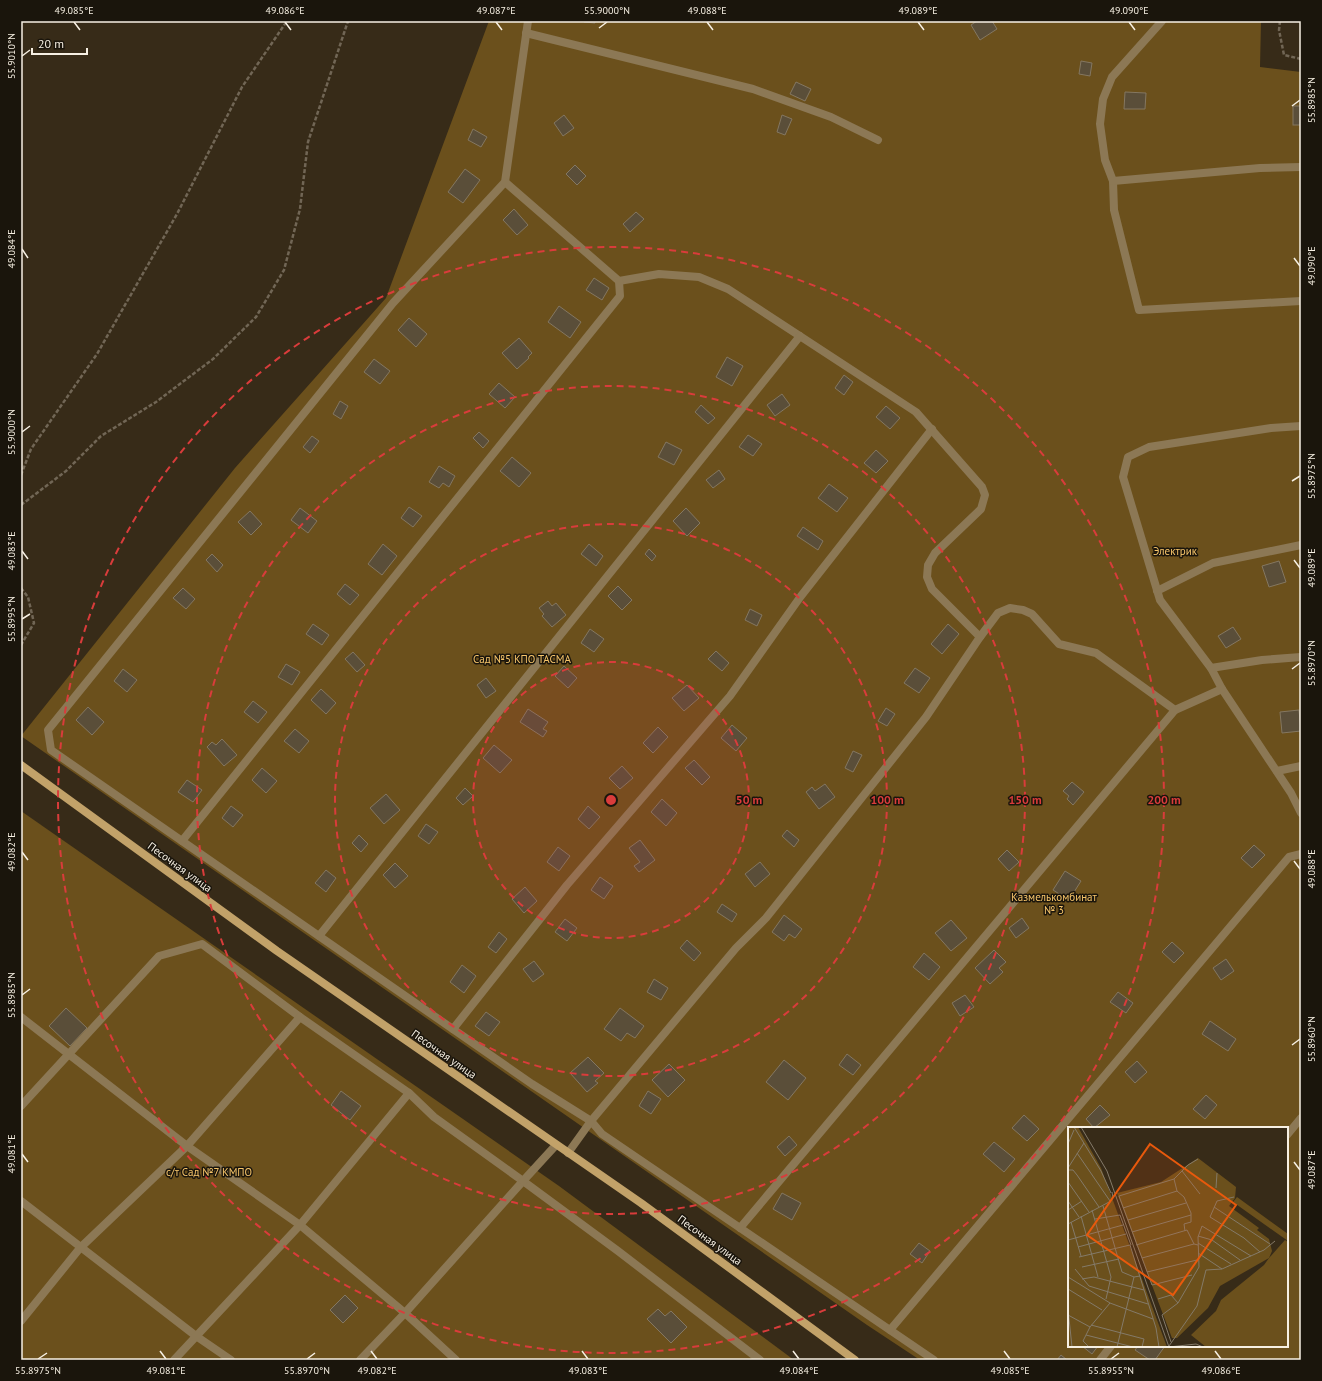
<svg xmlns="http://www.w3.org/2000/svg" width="1322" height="1381" font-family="'PT Sans',sans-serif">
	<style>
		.green { fill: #6b501c; fill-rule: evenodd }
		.building { fill: #5a4e39; stroke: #847761 }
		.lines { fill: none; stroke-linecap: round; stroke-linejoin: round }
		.path { stroke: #716655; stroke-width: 2.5; stroke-dasharray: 4 2; stroke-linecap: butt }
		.lane { stroke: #8c7855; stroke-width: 8 }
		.street { stroke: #8c7855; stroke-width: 8 }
		.secondary { stroke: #c2a269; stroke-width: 8 }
		.ticks { fill: none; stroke: #f7f0e3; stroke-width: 1.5 }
		.ring { fill: none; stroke: #d93c3b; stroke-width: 2; stroke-dasharray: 7 5 }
		.labels { text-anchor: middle; stroke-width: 3; stroke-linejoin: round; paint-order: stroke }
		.park-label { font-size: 11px; fill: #f8c66b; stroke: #1a150c }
		.street-label { font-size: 11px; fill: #f7f0e3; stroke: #1a150c }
		.inset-road { fill: none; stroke: #847a69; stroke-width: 1 }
		.view { fill: #e8590c; fill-opacity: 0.15; stroke: #e8590c; stroke-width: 2 }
		.inset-edge { fill: none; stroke: #f7f0e3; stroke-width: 2 }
		.centre { fill: #d93c3b; stroke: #1a150c; stroke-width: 2 }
		.ring-label { font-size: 12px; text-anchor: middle; font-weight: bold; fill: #d93c3b; stroke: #1a150c; stroke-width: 3; stroke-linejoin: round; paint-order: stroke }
		.neatline { fill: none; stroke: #f7f0e3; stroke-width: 1.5 }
		.ticks-label { font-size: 10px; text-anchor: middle; fill: #f7f0e3 }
	</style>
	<rect width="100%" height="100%" fill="#372b18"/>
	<!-- green -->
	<g class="green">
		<path d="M489 21H1261L1260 67 1301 72V1360H920L867 1325 21 736 235 468 386 298ZM1069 1128H1287V1346H1069Z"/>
		<polygon points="21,811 559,1186 794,1360 21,1360"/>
	</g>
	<!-- building -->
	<g class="building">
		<polygon points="585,21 595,21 595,23 584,22"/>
		<polygon points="977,21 992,21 997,29 980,40 971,25"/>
		<polygon points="1081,61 1092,63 1090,76 1079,74"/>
		<polygon points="796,82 811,89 805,101 790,94"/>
		<polygon points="1125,92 1146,93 1145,109 1124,109"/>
		<rect x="1293" y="106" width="8" height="19"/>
		<polygon points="564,115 574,128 563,136 554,123"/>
		<polygon points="782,115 792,119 785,135 777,132"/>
		<polygon points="473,129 487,137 481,147 468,140"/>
		<polygon points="575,165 586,176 577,185 566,174"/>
		<polygon points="465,169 480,180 463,203 448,192"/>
		<polygon points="514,209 528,225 517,235 503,220"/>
		<polygon points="636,212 644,219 630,232 623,224"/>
		<polygon points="594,278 609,288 602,300 586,290"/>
		<polygon points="559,306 581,322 570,338 548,322"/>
		<polygon points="409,318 427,334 416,347 398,330"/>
		<polygon points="519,338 532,353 528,357 529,358 517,369 502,353"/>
		<polygon points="727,357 743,366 732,386 716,377"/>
		<polygon points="374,359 390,371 380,384 364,372"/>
		<polygon points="844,375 853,382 844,395 835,388"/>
		<polygon points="499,383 515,397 505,408 489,394"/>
		<polygon points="782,394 790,405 775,416 767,405"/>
		<polygon points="340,401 348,406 341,419 333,414"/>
		<polygon points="701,405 715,418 708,424 695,412"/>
		<polygon points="886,406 900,418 890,429 876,417"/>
		<polygon points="479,432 489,441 483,448 473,438"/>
		<polygon points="748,435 762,444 753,456 739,447"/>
		<polygon points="312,436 319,441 310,453 303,447"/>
		<polygon points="666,442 682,450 674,465 658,457"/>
		<polygon points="876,450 888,461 876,473 864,463"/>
		<polygon points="512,457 531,473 519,487 500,471"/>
		<polygon points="439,466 455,476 449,487 443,483 439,488 429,482"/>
		<polygon points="719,470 725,479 713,488 706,480"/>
		<polygon points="829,484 848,498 837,512 818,498"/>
		<polygon points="409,507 422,516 413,527 401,518"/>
		<polygon points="300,508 317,521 308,533 291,520"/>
		<polygon points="686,508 700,523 687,536 673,521"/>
		<polygon points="250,511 262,524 251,535 238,522"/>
		<polygon points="803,527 823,541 818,550 797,536"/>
		<polygon points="383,544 397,556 382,575 368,564"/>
		<polygon points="589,544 603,556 596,566 581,554"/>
		<polygon points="649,549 656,556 652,561 645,554"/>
		<polygon points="212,554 223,565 217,572 206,560"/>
		<polygon points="1279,561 1286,582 1269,587 1262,566"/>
		<polygon points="345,584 359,595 350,605 337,594"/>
		<polygon points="618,586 632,600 622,610 608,596"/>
		<polygon points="183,588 195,599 186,609 173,598"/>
		<polygon points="548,601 552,606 556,603 566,615 552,627 542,616 544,614 539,608"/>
		<polygon points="750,609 762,615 757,626 745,620"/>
		<polygon points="313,624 329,635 322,645 306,634"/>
		<polygon points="948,624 959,634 942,654 931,644"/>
		<polygon points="1233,627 1241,639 1226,648 1218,636"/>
		<polygon points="590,629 604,639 594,652 581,643"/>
		<polygon points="716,651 729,663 722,671 708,659"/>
		<polygon points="353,652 365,665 357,672 345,659"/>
		<polygon points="286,664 300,672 292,685 278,677"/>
		<polygon points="564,666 577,678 568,688 555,676"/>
		<polygon points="915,668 930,678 919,693 904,683"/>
		<polygon points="123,669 137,680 127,692 114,681"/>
		<polygon points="486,678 496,691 486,698 477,685"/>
		<polygon points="687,685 699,698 684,711 672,698"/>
		<polygon points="321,689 336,703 326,714 311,700"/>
		<polygon points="253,701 267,712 258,723 244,712"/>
		<polygon points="88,707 104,722 92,735 76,720"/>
		<polygon points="886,708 895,714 887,726 878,721"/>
		<polygon points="528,709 548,722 543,729 547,731 543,737 520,722"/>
		<polygon points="1299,710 1301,731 1282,733 1280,712"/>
		<polygon points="732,725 747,738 736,751 721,738"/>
		<polygon points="658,727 668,737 653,753 643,743"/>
		<polygon points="295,729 309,741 299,753 284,741"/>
		<polygon points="222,739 237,755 224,766 207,747 212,742 216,745"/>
		<polygon points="494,745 512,760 500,773 483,758"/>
		<polygon points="853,751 862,755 853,772 845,768"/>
		<polygon points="694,760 710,777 702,785 685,768"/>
		<polygon points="622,766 633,778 620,789 609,778"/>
		<polygon points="262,768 277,781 266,793 252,780"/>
		<polygon points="187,780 202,790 193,802 178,792"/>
		<polygon points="1072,782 1084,792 1073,805 1067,799 1069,796 1063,791"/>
		<polygon points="825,784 835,797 819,809 806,792 812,787 815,791"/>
		<polygon points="465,788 473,796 463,805 456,798"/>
		<polygon points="386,794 400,810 384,824 370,808"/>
		<polygon points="662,799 677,813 666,826 651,812"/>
		<polygon points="231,806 243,815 233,827 222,818"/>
		<polygon points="588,806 600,817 589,829 578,819"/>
		<polygon points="426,824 438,832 429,844 418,836"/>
		<polygon points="787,830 799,840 794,847 782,836"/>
		<polygon points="359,835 368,844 361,852 352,843"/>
		<polygon points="640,840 655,860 639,872 634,866 640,862 629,848"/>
		<polygon points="1254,845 1265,855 1252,868 1241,858"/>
		<polygon points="558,847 570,856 559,871 547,862"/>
		<polygon points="1007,850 1019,862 1009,871 998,859"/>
		<polygon points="760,862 770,874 755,887 745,874"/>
		<polygon points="395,863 408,876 395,888 383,875"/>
		<polygon points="326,870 336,878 326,892 315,883"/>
		<polygon points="1065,871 1081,881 1069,900 1053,890"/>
		<polygon points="600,877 613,886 604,899 591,890"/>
		<polygon points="525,887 537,901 524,913 512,899"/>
		<polygon points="722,904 737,914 732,922 717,912"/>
		<polygon points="784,915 802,929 795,938 789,934 784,941 772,932"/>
		<polygon points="1022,918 1029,928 1016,938 1009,928"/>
		<polygon points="565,919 577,928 567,941 555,932"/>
		<polygon points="951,920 967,938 951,951 935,933"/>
		<polygon points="499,932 507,939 496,953 488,947"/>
		<polygon points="687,940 701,953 694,961 680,948"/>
		<polygon points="1172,942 1184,953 1174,963 1162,952"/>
		<polygon points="994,950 1006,962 999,968 1003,972 990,984 975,968"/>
		<polygon points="924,953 940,967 929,980 913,967"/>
		<polygon points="1226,959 1234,971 1221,980 1213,968"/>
		<polygon points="534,961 544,974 533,982 523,969"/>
		<polygon points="462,965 476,976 464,993 450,982"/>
		<polygon points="654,979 668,988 661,1000 647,992"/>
		<polygon points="1118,992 1133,1003 1126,1013 1110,1002"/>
		<polygon points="965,995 974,1007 960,1016 952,1003"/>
		<polygon points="66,1008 87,1028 70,1046 49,1026"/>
		<polygon points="620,1008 644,1026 635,1038 627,1033 621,1041 604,1029"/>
		<polygon points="486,1012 500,1022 489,1036 475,1026"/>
		<polygon points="1210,1021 1236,1039 1228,1051 1202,1034"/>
		<polygon points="847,1054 861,1065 853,1075 839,1065"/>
		<polygon points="588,1057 604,1073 595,1081 598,1083 587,1092 570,1073"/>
		<polygon points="784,1060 806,1078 788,1100 766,1082"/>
		<polygon points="1137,1061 1147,1072 1135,1083 1125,1072"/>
		<polygon points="669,1064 685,1080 668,1097 652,1080"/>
		<polygon points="341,1091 361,1106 350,1120 331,1105"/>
		<polygon points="648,1091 661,1099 651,1114 639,1106"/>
		<polygon points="1206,1095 1217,1105 1205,1119 1193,1109"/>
		<polygon points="1100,1105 1110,1115 1094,1128 1086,1119"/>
		<polygon points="1024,1115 1039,1129 1027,1141 1012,1128"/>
		<polygon points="789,1136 797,1145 785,1156 777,1147"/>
		<polygon points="994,1142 1015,1159 1004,1172 983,1154"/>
		<polygon points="782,1193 801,1203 792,1220 773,1209"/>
		<polygon points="919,1243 930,1251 922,1263 910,1254"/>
		<polygon points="345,1295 358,1308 343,1323 330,1310"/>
		<polygon points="658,1309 665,1316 671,1311 687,1327 671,1343 647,1319"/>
		<polygon points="1082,1346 1098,1346 1092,1354"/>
		<polygon points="1138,1346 1165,1346 1155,1360 1150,1360 1135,1350"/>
		<polygon points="1061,1355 1067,1360 1057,1360"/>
	</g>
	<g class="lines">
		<!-- path -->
		<g class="path">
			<polyline points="1280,21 1279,30 1284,55 1301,59"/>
			<polyline points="21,475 31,449 97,354 177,214 242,87 287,21"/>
			<polyline points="21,505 66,471 101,436 156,402 213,359 256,317 284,270 300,209 308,142 348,21"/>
			<polyline points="21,588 28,597 34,623 21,645"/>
		</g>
		<!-- lane -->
		<g class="lane">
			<polyline points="528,21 505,182 393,303 48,730 51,750 532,1084 591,1121 602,1134 934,1360"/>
			<polyline points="1162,21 1112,77 1103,99 1100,124 1105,160 1113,181 1114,210 1139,310 1301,301"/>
			<polyline points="526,33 753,89 831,117 878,140"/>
			<polyline points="1113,181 1260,168 1301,167"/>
			<polyline points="505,182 619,281 659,274 699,277 728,289 916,412 982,487 985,495 981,509 935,553 928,565 927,577 932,589 980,637"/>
			<polyline points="1301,426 1271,428 1149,447 1128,457 1123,477 1160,600 1211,668 1222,689 1291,793 1301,813"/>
			<polyline points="1157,591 1213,563 1301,545"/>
			<polyline points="1211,668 1262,660 1301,657"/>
			<polyline points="1277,771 1301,766"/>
			<polyline points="182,841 620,296 619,281"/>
			<polyline points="319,936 800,336"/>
			<polyline points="21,1017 187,1146 300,1225 405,1313 456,1360"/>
			<polyline points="453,1029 567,885 730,696 801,596 932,429"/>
			<polyline points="21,1106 159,956 202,944 300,1017 409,1093 434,1117 523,1181"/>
			<polyline points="1287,1135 1301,1118"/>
			<polyline points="568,1153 591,1121 736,948 766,918 926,717 980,637 998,613 1010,608 1023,610 1032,614 1059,644 1096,653 1175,710 1222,689"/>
			<polyline points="21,1201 196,1336 231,1360"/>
			<polyline points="740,1228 1175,710"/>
			<polyline points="21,1321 80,1248 187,1146 300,1017"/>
			<polyline points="890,1330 1289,857 1301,854"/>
			<polyline points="174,1360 300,1225 409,1093"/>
			<polyline points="360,1360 405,1313 523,1181 618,1251 760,1360"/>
			<polyline points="1100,1360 1111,1346"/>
		</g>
		<!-- street -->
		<polyline class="street" points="523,1181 556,1145"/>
		<!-- secondary -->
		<polyline class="secondary" points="21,765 277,951 641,1203 855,1360"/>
	</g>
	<!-- ticks -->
	<path class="ticks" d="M74 22 80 30M285 22 291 30M496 22 502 30M707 22 713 30M918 22 924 30M1129 22 1135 30M599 28 607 22M22 56 30 50M1292 106 1300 100M22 249 28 258M1294 258 1300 266M22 432 30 426M1292 481 1300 476M22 551 28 559M1294 560 1300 568M22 619 30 614M1292 669 1300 663M22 852 28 860M1294 861 1300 869M22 995 30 989M1292 1045 1300 1039M22 1154 28 1162M1294 1162 1300 1170M160 1351 166 1359M371 1351 377 1359M582 1351 588 1359M793 1351 799 1359M1004 1351 1010 1359M1215 1351 1221 1359M38 1359 47 1353M307 1359 315 1353M1111 1359 1119 1353"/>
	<!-- distance rings -->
	<circle cx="611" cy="800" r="138" fill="#d93c3b" fill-opacity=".12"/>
	<g class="ring">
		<circle cx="611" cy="800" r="138"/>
		<circle cx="611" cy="800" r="276"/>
		<circle cx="611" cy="800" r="414"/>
		<circle cx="611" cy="800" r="553"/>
	</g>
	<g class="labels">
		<!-- park labels -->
		<g class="park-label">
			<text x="1175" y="555">Электрик</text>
			<text x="522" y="663">Сад №5 КПО ТАСМА</text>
			<text x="1054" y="901">Казмелькомбинат<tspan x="1054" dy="13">№ 3</tspan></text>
			<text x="209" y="1176">с/т Сад №7 КМПО</text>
		</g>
		<!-- street labels -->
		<g class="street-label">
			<text transform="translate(180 867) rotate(36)" y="4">Песочная улица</text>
			<text transform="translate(444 1054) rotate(35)" y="4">Песочная улица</text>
			<text transform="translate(710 1240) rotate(36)" y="4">Песочная улица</text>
		</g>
	</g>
	<!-- overview -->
	<g transform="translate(1068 1127)">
		<rect width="220" height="220" fill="#372b18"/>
		<path d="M0 0H10L33 41 99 220H0ZM130 31 168 60 167 71 161 79 191 101 189 103 201 112 204 124 201 131 217 113 220 115V220H138L123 208 148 184 153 173 196 138 201 131 152 159 140 181 109 211H104L49 66 93 55ZM169 70 220 107V114L165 75Z" fill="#6b501c"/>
		<path class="inset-road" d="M6 0 33 44 43 66M13 0 39 44 101 220M0 17 6 3M9 26 42 74M0 41 16 16M0 43H5L9 48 31 80M114 44 132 67M106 52 109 64 116 70 123 86V95L116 97 117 104M0 55 21 85M148 61 149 46M166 70 149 74 142 90 176 111 192 125M0 74 11 90M35 79 54 145 66 150 72 149M146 80 202 117M55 81 109 64M0 83 14 74M24 83 43 150 38 172M13 89 30 150M27 92 52 88 63 118M60 93 118 76M3 95 13 129M0 97 41 75 45 71 44 65M64 105 123 88M130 109 144 113 172 133M0 113 55 98M130 116 163 137M68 118 119 103 126 117 130 118M10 120 58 107M130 126 154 142M11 130 62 118 88 201 91 220M74 131 126 117M14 140 51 132M131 140 130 110 134 99 183 129M7 142 21 159M79 145 129 133M124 148 84 158 51 69 106 52 120 38 130 32M0 150 42 176 85 192M14 152 26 150 76 163M21 159 80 177M0 162 34 183M90 172 103 168 110 176M0 182 4 220M0 188 22 200M23 198 76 212 74 220M18 208 65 220M103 215 94 188 110 176 131 140M101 219 129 179 138 143 154 142 196 123 207 114M21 220 15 214 22 200 42 176M49 220 66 150M101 220 128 217 135 220"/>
		<path class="view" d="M82 17 168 78 105 168 19 108Z"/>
		<rect width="220" height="220" class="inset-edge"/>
	</g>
	<circle cx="611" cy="800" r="6" class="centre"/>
	<g class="ring-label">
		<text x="749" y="804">50 m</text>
		<text x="887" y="804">100 m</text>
		<text x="1025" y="804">150 m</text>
		<text x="1164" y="804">200 m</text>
	</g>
	<!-- border -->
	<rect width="1322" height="1381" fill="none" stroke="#1a150c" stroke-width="44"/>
	<!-- scale -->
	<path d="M32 48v6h55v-6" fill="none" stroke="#f7f0e3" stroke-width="2"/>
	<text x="38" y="48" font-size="12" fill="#f7f0e3" stroke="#1a150c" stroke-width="3" paint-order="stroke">20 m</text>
	<rect x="22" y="22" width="1278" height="1337" class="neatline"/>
	<g class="ticks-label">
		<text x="74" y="14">49.085°E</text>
		<text x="285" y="14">49.086°E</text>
		<text x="496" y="14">49.087°E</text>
		<text x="607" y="14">55.9000°N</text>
		<text x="707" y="14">49.088°E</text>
		<text x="918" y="14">49.089°E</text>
		<text x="1129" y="14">49.090°E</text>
		<text transform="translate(11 56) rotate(-90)" y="4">55.9010°N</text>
		<text transform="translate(1311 100) rotate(-90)" y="4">55.8985°N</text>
		<text transform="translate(11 249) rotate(-90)" y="4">49.084°E</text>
		<text transform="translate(1311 266) rotate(-90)" y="4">49.090°E</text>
		<text transform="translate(11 432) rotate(-90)" y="4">55.9000°N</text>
		<text transform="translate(1311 476) rotate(-90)" y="4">55.8975°N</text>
		<text transform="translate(11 551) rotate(-90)" y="4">49.083°E</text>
		<text transform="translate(1311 568) rotate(-90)" y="4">49.089°E</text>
		<text transform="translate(11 619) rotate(-90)" y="4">55.8995°N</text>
		<text transform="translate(1311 663) rotate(-90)" y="4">55.8970°N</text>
		<text transform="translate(11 852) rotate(-90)" y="4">49.082°E</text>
		<text transform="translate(1311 869) rotate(-90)" y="4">49.088°E</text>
		<text transform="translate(11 995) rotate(-90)" y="4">55.8985°N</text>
		<text transform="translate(1311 1039) rotate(-90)" y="4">55.8960°N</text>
		<text transform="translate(11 1154) rotate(-90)" y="4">49.081°E</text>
		<text transform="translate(1311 1170) rotate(-90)" y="4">49.087°E</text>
		<text x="38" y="1374">55.8975°N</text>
		<text x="166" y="1374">49.081°E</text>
		<text x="307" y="1374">55.8970°N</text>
		<text x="377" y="1374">49.082°E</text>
		<text x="588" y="1374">49.083°E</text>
		<text x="799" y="1374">49.084°E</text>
		<text x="1010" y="1374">49.085°E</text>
		<text x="1111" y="1374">55.8955°N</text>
		<text x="1221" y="1374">49.086°E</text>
	</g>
</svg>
